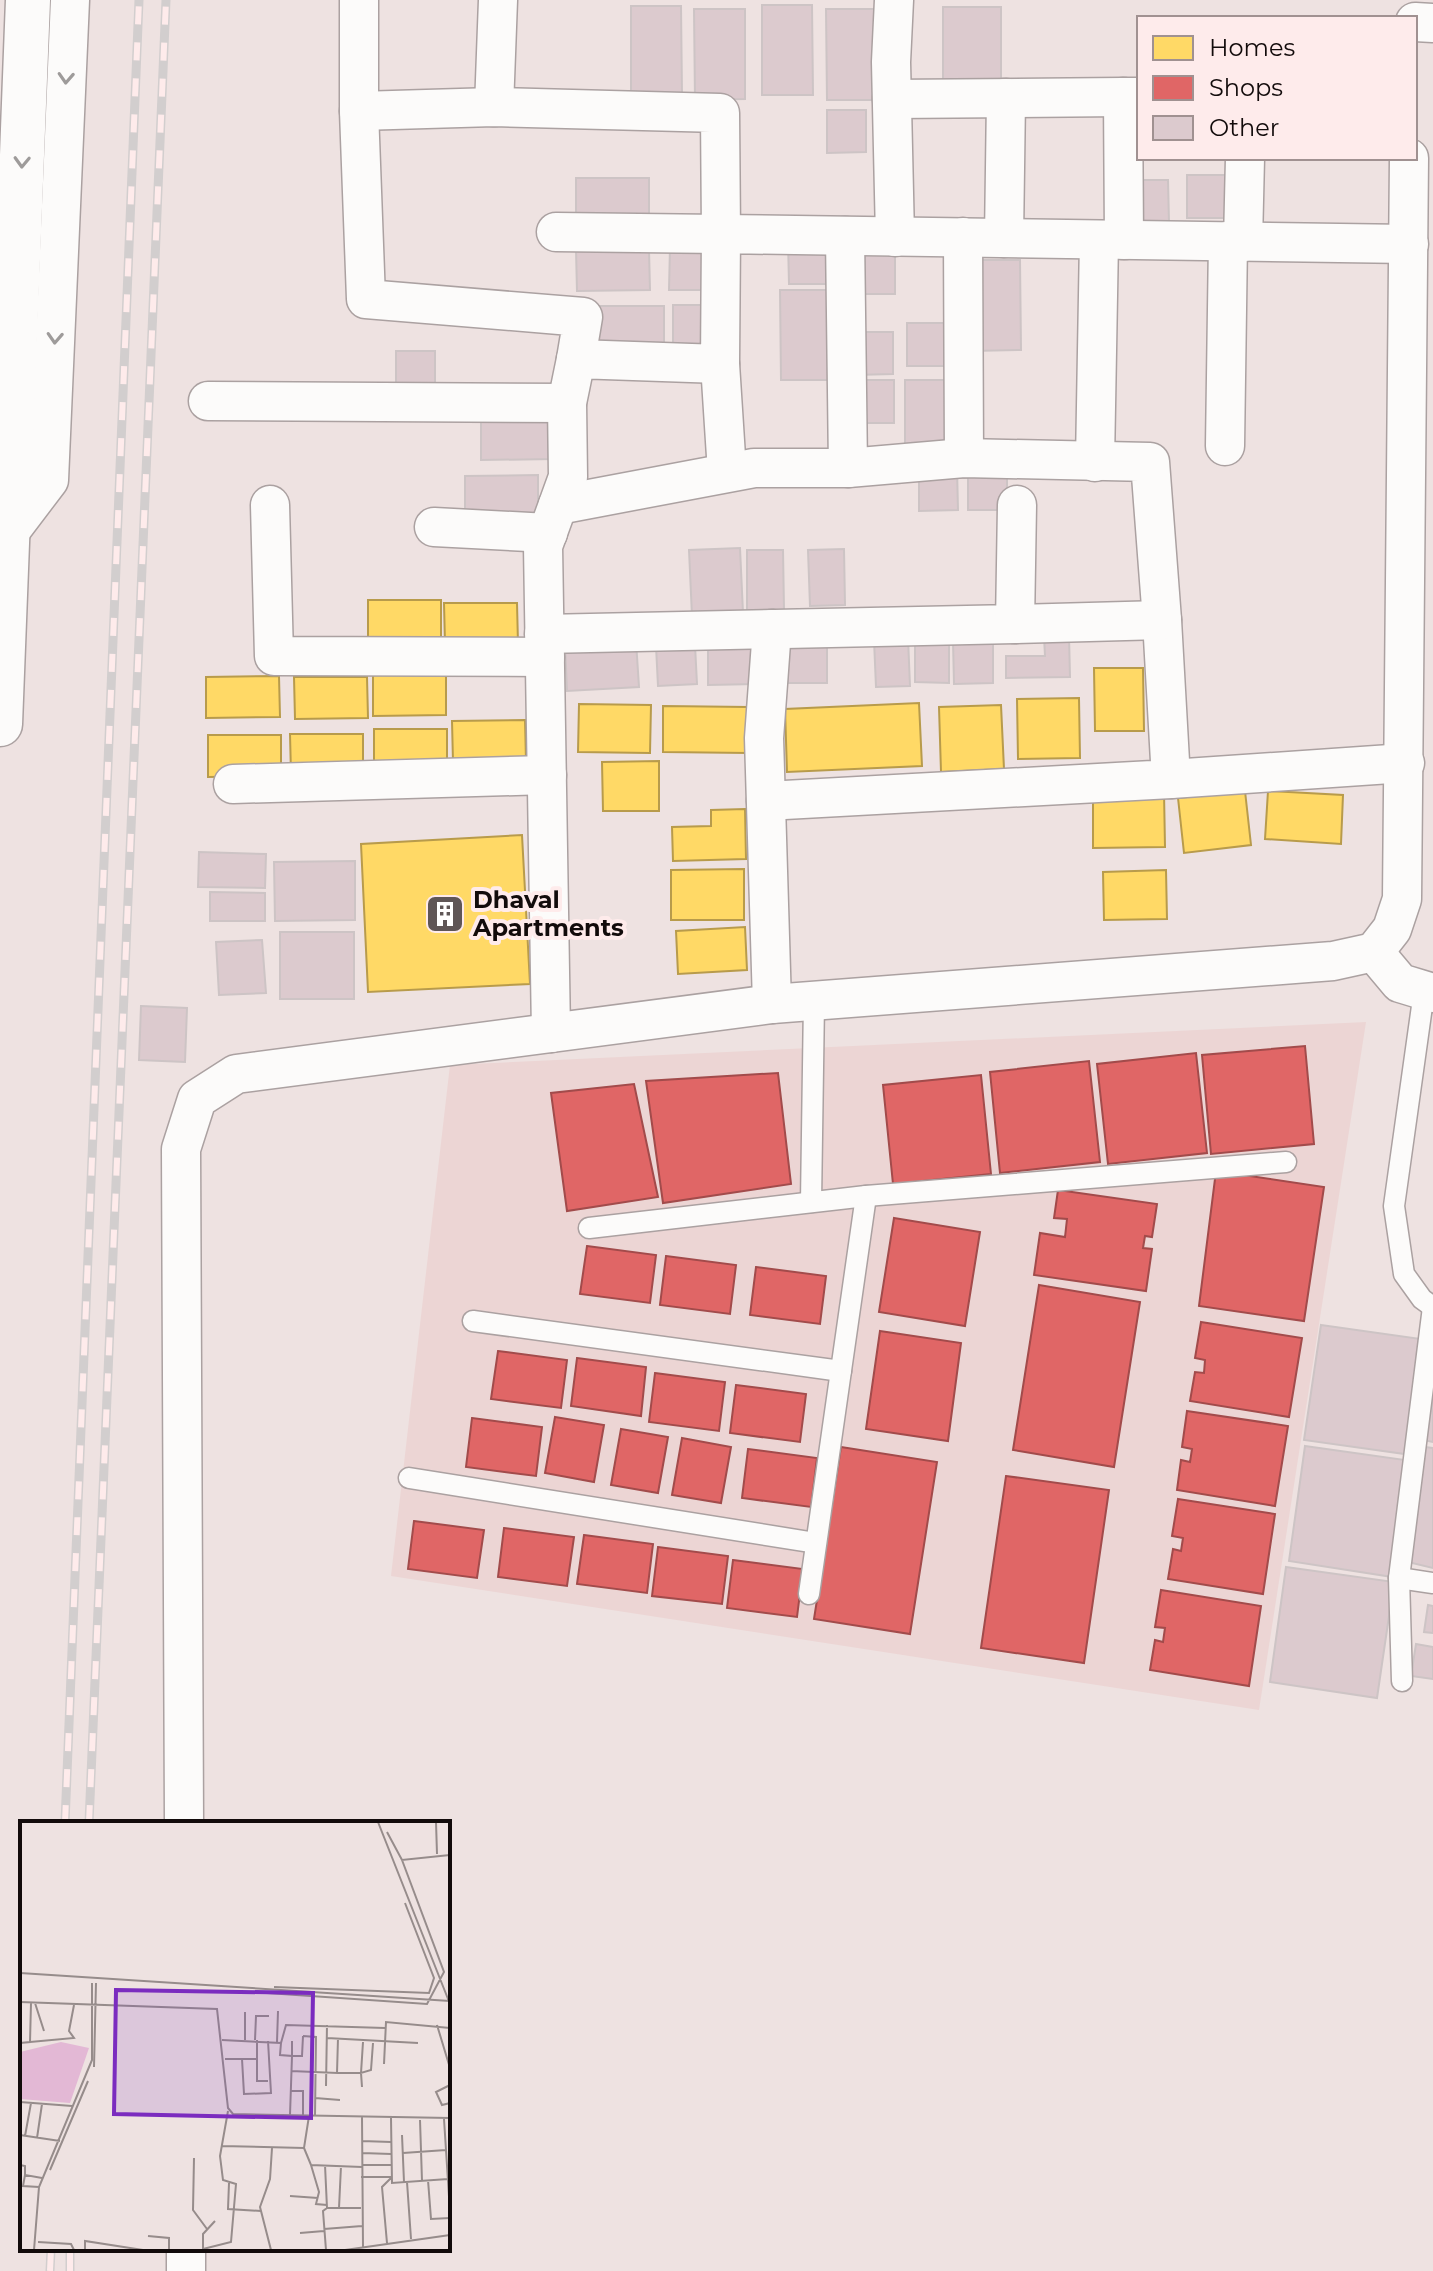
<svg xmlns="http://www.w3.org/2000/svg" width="1433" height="2271" font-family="Montserrat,sans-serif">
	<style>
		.built { fill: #ecd5d4 }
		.homes { fill: #ffd966; stroke: #b89b4b; stroke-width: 2 }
		.shops { fill: #e06666; stroke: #a24b4b; stroke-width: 2 }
		.building { fill: #dccace; stroke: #cdc4c5; stroke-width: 2 }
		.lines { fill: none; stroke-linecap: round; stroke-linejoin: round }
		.service-casing { stroke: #aba1a1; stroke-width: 23 }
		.minor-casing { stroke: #aba1a1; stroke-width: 41 }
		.secondary-casing { stroke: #aba1a1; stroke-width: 47 }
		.service { stroke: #fcfbfa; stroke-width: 20 }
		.minor { stroke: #fcfbfa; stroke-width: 38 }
		.secondary { stroke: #fcfbfa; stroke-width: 44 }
		.rail-casing { stroke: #d2cece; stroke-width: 9 }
		.rail { stroke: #feebeb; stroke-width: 6; stroke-dasharray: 18; stroke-linecap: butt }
		.oneway { stroke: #9e9b9a }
		.labels { text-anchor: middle; stroke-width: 8; stroke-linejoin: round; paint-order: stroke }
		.poi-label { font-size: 24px; font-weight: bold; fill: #120b0b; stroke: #feebeb; text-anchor: start }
		.inset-road { fill: none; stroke: #968c8b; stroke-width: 2 }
		.view { fill: #7b2cbf; fill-opacity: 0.15; stroke: #7b2cbf; stroke-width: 4 }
		.inset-edge { fill: none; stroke: #120b0b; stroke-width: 4 }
	</style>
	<rect width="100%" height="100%" fill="#eee2e1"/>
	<!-- built -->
	<polygon class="built" points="1366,1022 1259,1710 391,1576 450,1065"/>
	<!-- homes -->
	<g class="homes">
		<polygon points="368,600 441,600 441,641 368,642"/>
		<polygon points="444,603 517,603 518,644 445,644"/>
		<polygon points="1094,668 1143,668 1144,731 1095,731"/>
		<polygon points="373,674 446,674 446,715 373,716"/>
		<polygon points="279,676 280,717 206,718 206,677"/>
		<polygon points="294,677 367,677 368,718 295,719"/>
		<polygon points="1079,698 1080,758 1018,759 1017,699"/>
		<polygon points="919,703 922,766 787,772 785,709"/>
		<polygon points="579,704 651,705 650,753 578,752"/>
		<polygon points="1001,705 1004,769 941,772 939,707"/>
		<polygon points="663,706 748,707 748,753 663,752"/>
		<polygon points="525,720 526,761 453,762 452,721"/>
		<polygon points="374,729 447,729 447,769 374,770"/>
		<polygon points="290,734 363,734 363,774 291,774"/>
		<polygon points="208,735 281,735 281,776 208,777"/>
		<polygon points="659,761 659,811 603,811 602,762"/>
		<polygon points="1245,791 1251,845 1184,853 1178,798"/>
		<polygon points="1268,791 1343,795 1341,844 1265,839"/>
		<polygon points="1164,792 1165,847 1093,848 1093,793"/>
		<polygon points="745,809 746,859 673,861 672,827 711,826 711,810"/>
		<polygon points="522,835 530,984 368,992 361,844"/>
		<polygon points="744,869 744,920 671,920 671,870"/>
		<polygon points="1166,870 1167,919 1104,920 1103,872"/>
		<polygon points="745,927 747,970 678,974 676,931"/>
	</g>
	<!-- shops -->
	<g class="shops">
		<polygon points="1305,1046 1314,1144 1211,1154 1202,1055"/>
		<polygon points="1196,1053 1207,1153 1108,1164 1097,1064"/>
		<polygon points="1089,1061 1100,1162 1000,1173 990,1072"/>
		<polygon points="778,1073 791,1184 663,1203 646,1081"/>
		<polygon points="981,1075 991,1174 893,1184 883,1085"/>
		<polygon points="634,1084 658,1197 567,1211 551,1093"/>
		<polygon points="1216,1171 1324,1187 1304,1321 1199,1306"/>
		<polygon points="1058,1190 1157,1204 1152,1237 1145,1236 1143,1248 1152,1249 1146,1291 1034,1275 1040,1233 1065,1237 1067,1219 1054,1218"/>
		<polygon points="894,1218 980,1232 965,1326 879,1312"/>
		<polygon points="587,1246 656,1255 650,1303 580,1294"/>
		<polygon points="666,1256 736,1265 730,1314 660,1305"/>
		<polygon points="756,1267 826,1276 820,1324 750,1315"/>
		<polygon points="1039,1285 1140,1302 1114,1467 1013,1450"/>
		<polygon points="1201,1322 1302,1338 1289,1417 1190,1401 1195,1372 1204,1373 1205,1360 1195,1358"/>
		<polygon points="880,1331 961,1343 948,1441 866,1429"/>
		<polygon points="498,1351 567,1360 561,1408 491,1399"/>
		<polygon points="577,1358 646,1367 641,1416 571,1406"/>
		<polygon points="655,1373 725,1382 719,1431 649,1422"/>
		<polygon points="736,1385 806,1394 800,1442 730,1433"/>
		<polygon points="1187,1411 1288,1426 1275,1506 1177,1490 1181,1460 1190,1462 1192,1449 1182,1447"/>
		<polygon points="555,1417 604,1425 594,1482 545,1473"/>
		<polygon points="472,1418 542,1427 536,1476 466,1467"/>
		<polygon points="621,1429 668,1437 658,1493 611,1485"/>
		<polygon points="682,1438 731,1447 721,1503 672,1495"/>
		<polygon points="841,1447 937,1462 910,1634 814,1619"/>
		<polygon points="748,1449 817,1458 811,1507 742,1498"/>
		<polygon points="1006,1476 1109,1490 1084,1663 981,1648"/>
		<polygon points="1178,1499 1275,1514 1263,1594 1168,1579 1173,1549 1181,1551 1183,1538 1172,1536"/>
		<polygon points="414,1521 484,1530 477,1578 408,1569"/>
		<polygon points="504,1528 574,1537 567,1586 498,1577"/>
		<polygon points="584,1535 653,1544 647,1593 577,1584"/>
		<polygon points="658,1547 728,1556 722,1604 652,1596"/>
		<polygon points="733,1560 803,1569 797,1617 727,1608"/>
		<polygon points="1161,1590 1261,1606 1249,1686 1150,1670 1155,1640 1163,1642 1165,1628 1155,1627"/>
	</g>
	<!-- building -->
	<g class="building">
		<polygon points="762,5 812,5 813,95 762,95"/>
		<polygon points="631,6 681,6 682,96 631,97"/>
		<rect x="943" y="7" width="58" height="79"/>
		<polygon points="694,9 745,9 745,99 695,100"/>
		<polygon points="826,9 876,9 877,100 827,100"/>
		<polygon points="827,110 866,110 866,152 827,153"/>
		<rect x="1187" y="175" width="39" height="43"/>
		<polygon points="576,178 649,178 649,218 576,219"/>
		<polygon points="1130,180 1168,180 1169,223 1130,223"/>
		<polygon points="788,241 827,241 828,284 789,284"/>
		<polygon points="670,247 709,247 709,290 669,290"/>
		<polygon points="576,250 649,250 650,290 577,291"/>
		<rect x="856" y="251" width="39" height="43"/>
		<polygon points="970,260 1020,260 1021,350 971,351"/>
		<polygon points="780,290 831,290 831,380 781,380"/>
		<polygon points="673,305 712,305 712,347 673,348"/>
		<rect x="591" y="306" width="73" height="41"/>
		<rect x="907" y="323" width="39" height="43"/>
		<polygon points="854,332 893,332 893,374 854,375"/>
		<polygon points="396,351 435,351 435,394 396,393"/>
		<rect x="855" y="380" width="39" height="43"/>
		<polygon points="905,380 958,380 956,456 905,456"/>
		<polygon points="481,418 554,418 554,459 481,460"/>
		<polygon points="919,468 957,468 958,510 919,511"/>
		<rect x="968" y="468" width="39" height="42"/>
		<polygon points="538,475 538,516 465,517 465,476"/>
		<polygon points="740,548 743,613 692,616 689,550"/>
		<polygon points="844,549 845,605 810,606 808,550"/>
		<polygon points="747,550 783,550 784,610 747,611"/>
		<polygon points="915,636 949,636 949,683 915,682"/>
		<polygon points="1044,636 1069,636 1070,677 1006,678 1006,656 1045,656"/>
		<polygon points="908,638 910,686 876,687 874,640"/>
		<polygon points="827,640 827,683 788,683 788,641"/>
		<polygon points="636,641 639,687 567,691 565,645"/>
		<polygon points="953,641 993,641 993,683 954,684"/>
		<polygon points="708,642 755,642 756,684 708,685"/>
		<polygon points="695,645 697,684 658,686 656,646"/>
		<polygon points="199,852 266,854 265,888 198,887"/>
		<polygon points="355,861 355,920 275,921 274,862"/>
		<polygon points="210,892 265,893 265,921 210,921"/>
		<rect x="280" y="932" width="74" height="67"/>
		<polygon points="262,940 266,993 219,995 216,942"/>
		<polygon points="141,1006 187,1008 185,1062 139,1060"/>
		<polygon points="1321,1325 1428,1340 1412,1455 1304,1440"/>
		<polygon points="1433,1400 1433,1442 1423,1440 1426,1406 1431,1408"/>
		<polygon points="1305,1446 1412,1461 1399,1578 1289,1561"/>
		<polygon points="1425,1447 1433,1448 1433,1568 1408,1562"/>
		<polygon points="1286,1567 1394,1582 1377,1698 1270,1682"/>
		<polygon points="1428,1605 1433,1606 1433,1633 1424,1632"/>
		<polygon points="1416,1644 1433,1647 1433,1679 1411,1676"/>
	</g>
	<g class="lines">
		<!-- service casing -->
		<g class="service-casing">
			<g id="service">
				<polyline points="1424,992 1394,1206 1404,1274 1422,1299 1433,1307"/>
				<polyline points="811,1202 814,1001"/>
				<polyline points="589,1228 866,1196 1286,1162"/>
				<polyline points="473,1321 841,1371"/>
				<polyline points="409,1478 816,1543"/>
				<polyline points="1399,1578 1433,1583"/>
				<polyline points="809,1594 866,1196"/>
				<polyline points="1402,1681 1399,1578 1433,1307"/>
			</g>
		</g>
		<!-- minor casing -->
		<g class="minor-casing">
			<g id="minor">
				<polyline points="359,0 359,111 366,299 583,317 576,359"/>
				<polyline points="894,0 891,62 895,237"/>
				<polyline points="1415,22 1433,23"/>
				<polyline points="892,99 1123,97"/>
				<polyline points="494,107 498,0"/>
				<polyline points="359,111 494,107 720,113 721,234 556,232"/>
				<polyline points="845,236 848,468"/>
				<polyline points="963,237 964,458"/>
				<polyline points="1004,238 1006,98"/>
				<polyline points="1124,240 1123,97 1139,97"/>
				<polyline points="1243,242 1245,158"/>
				<polyline points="720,364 727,472"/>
				<polyline points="208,401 567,403"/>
				<polyline points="1225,446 1228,241"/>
				<polyline points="1095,462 1099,240"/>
				<polyline points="270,505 274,656 545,657"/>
				<polyline points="558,505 754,468 848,468 964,458 1150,462 1162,620 1171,779 766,801"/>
				<polyline points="434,527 548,533"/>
				<polyline points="8,534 49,480 70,0"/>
				<polyline points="1015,624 1162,620"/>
				<polyline points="544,634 1015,624 1017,505"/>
				<polyline points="1171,779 1405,763"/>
				<polyline points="233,784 547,775"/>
				<polyline points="1374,952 1400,983 1433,993"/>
				<polyline points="772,1004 764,738 772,629"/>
				<polyline points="551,1033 543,546 568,477 567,403 576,359 720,364 721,234 1409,244"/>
				<polyline points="184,1823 181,1149 197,1099 236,1074 772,1004 1333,961 1374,952 1392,929 1402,899 1409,158"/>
				<polyline points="186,2249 186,2271"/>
			</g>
		</g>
		<!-- secondary casing -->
		<g class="secondary-casing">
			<polyline id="secondary" points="0,724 28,0"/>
		</g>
		<!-- service -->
		<use href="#service" class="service"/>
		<!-- minor -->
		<use href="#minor" class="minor"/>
		<!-- secondary -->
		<use href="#secondary" class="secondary"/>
		<!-- rail casing -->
		<g class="rail-casing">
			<g id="rail">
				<polyline points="65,1823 139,0"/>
				<polyline points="89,1823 166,0"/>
				<polyline points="50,2271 51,2249"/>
				<polyline points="70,2271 70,2249"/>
			</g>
		</g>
		<!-- rail -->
		<use href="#rail" class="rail"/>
	</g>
	<!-- one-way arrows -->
	<defs><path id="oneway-chevron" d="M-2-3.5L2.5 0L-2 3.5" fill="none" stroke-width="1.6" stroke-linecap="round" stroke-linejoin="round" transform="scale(2)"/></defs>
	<g class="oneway">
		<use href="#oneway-chevron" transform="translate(66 78) rotate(93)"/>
		<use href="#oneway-chevron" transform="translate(22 162) rotate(92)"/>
		<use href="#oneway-chevron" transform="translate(55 338) rotate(93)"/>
	</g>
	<!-- icons -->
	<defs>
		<g id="building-square" transform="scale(2)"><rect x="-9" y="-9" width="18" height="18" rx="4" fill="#5f5656" stroke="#feebeb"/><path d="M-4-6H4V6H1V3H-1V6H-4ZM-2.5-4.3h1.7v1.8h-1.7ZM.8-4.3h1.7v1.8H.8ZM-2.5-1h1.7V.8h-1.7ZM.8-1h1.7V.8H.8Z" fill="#fff"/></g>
	</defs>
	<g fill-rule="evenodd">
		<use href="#building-square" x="445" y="914"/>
	</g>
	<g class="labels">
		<!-- poi labels -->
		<g class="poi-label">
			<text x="473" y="908">Dhaval<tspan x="473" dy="28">Apartments</tspan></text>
		</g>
	</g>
	<!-- overview -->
	<g transform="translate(20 1821)">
		<rect width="430" height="430" fill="#eee2e1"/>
		<path d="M41 221 69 227 50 282 0 278V231Z" fill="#e3b8d5"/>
		<path class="inset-road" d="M358 1 430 183M416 1 417 33M367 11 382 39 430 34M0 152 430 180M254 166 409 172 414 157 385 82M247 172 407 183 424 151 382 39M0 181 197 188 208 287 213 293 430 297M15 182 24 210M225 191V219M417 204 430 247M283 215 296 216 295 295M307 217 398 222M202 219 261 222 260 234 272 235 270 294M235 219 236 195H249M237 219V260H248M272 220V235H282L283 215M10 221 54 217 49 210 54 184M257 221 258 190M343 221 341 252 351 249 353 222M0 222 10 221 11 182M261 222 266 204 365 207M205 238H237M222 238 224 273 251 272 248 220M364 243 366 201 430 207M74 246 76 162M271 250 317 252 318 217M317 252H341L342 266M430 264 416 271 422 284 430 282M306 265 307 204M270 270H283V295M295 277 320 279M0 281 52 285M342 296 343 426M371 297 372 362 428 358M424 298 430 391M400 299 402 360M0 314 40 320M382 314 384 361M5 315 11 282M17 317 22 283M342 320 371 321M201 325 284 327 289 295M284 327 291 344 342 346M342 332 371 333M383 332 426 329M174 337 173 389 187 408M0 344 5 345V354L22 357M291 344 299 371 296 383 307 384M305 344 307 387H341M342 344H372M30 349 68 260M5 354 3 365 19 366M341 356H372M408 359 411 398 430 397M387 361 391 418M209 362 208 388 241 390M270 375 298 377M319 387 321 345M304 408 342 405M280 412 304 410M128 415 149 417V429M18 421 51 423 54 429M367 422 362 366 371 357M183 428 211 421 216 363 203 359 200 335 208 290M14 429 19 366 72 239V162M65 429V420L123 429M183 429V413L195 400M251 429 240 386 250 358 252 327M306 429 303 390 307 387M325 429 430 414"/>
		<path class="view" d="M96 169 293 172 291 297 94 293Z"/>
		<rect width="430" height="430" class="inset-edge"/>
	</g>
	<!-- legend -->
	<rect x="1137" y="16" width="280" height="144" fill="#feebeb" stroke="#a09191" stroke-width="2"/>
	<rect x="1153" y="36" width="40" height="24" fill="#ffd966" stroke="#a09191" stroke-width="2"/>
	<text x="1209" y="56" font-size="24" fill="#120b0b">Homes</text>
	<rect x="1153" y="76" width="40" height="24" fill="#e06666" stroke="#a09191" stroke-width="2"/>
	<text x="1209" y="96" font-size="24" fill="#120b0b">Shops</text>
	<rect x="1153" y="116" width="40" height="24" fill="#dccace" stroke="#a09191" stroke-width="2"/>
	<text x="1209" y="136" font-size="24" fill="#120b0b">Other</text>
</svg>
